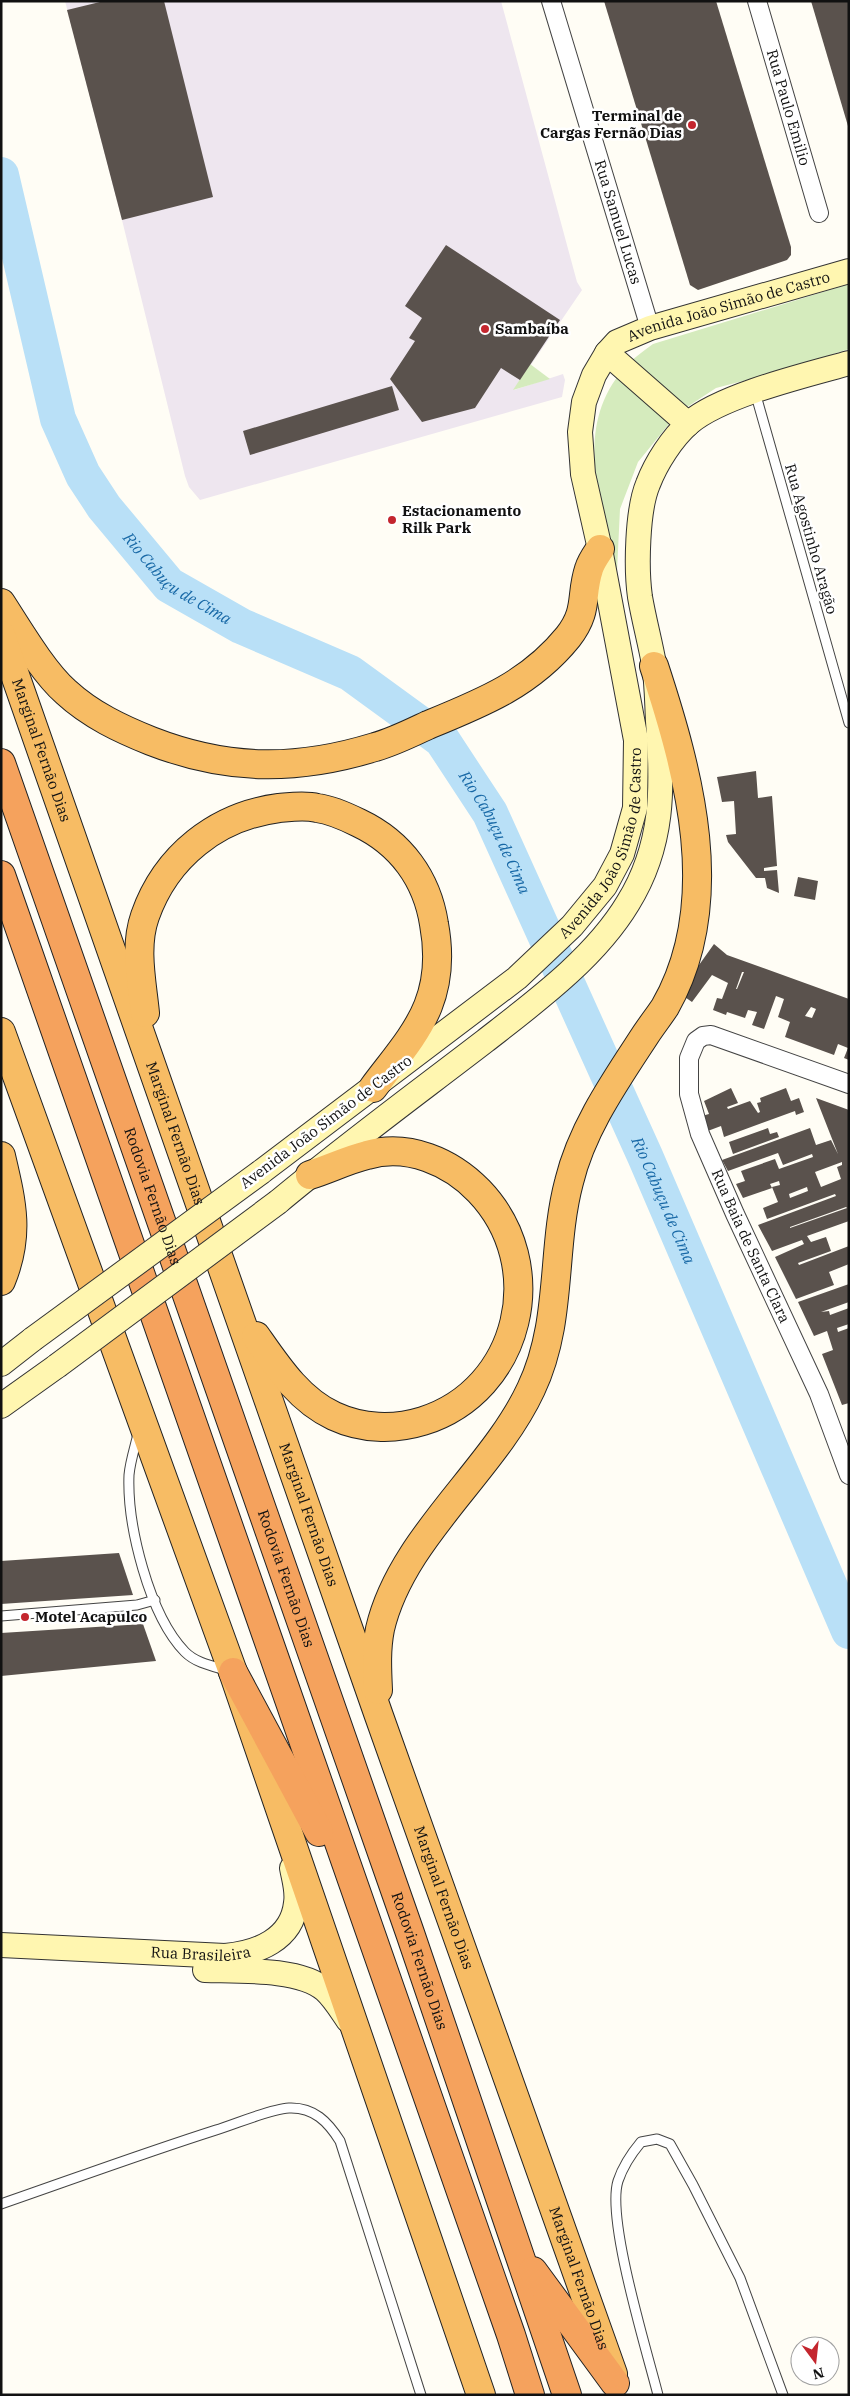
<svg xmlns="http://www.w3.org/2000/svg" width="850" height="2396" font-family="'IBM Plex Serif',serif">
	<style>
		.industrial { fill: #eee6ef }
		.green { fill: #d5ebbd }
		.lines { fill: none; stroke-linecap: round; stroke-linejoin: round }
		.river { stroke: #b9e0f7; stroke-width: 36 }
		.building { fill: #5a524d; fill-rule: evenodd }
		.service-casing { stroke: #444; stroke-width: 11 }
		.minor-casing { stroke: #444; stroke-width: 20 }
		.secondary-casing { stroke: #333; stroke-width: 26 }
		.trunk-casing { stroke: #222; stroke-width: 30 }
		.motorway-casing { stroke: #222; stroke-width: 30 }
		.service { stroke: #fff; stroke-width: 9 }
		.minor { stroke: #fff; stroke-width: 18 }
		.secondary { stroke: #fff6b0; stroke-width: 24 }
		.trunk { stroke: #f7bc64; stroke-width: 28 }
		.motorway { stroke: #f5a25d; stroke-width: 28 }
		.secondary-bridge-casing { stroke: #333; stroke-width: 26; stroke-linecap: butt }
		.secondary-bridge { stroke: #fff6b0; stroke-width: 24 }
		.poi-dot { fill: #c4262e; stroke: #fff; stroke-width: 2 }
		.labels { text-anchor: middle; stroke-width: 5; stroke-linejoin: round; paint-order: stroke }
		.street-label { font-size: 15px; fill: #111; stroke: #fff }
		.poi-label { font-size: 15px; font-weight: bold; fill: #111; stroke: #fff; text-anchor: start }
		.water-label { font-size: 16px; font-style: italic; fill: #1768a6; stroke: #fff }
	</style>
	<rect width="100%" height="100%" fill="#fffdf5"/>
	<!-- industrial -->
	<polygon class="industrial" points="65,1 501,1 577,282 582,290 514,390 563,374 565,380 562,397 200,500 189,487 185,476 122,220"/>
	<!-- green -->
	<g class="green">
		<path d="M849 284V349L777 372 716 388 678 413 638 462 620 509 617 571C601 501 570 424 629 363 636 356 645 350 653 344Z"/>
		<polygon points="530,364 550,379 513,390"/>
	</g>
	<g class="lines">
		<!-- river -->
		<path class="river" id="s1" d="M1 175 58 419 83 475 104 507 169 585 241 626 350 673 442 740 490 813 645 1156 849 1631"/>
	</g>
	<!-- building -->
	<g class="building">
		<polygon points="104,1 164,1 213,197 122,220 67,10"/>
		<polygon points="604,1 716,1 791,247 791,255 787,260 698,290 690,285"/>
		<polygon points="811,1 849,1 849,126 848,126"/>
		<polygon points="446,245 560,320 520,380 501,368 475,408 422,422 390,379 415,341 409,338 422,318 405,306"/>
		<polygon points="392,386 399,410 250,455 243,431"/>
		<polygon points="756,771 758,798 772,796 777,866 764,868 764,871 777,870 779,893 767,888 765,878 756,878 728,842 726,835 736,834 734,801 722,802 717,777"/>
		<polygon points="798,877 818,881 815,900 794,896"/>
		<path d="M714 944 727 955 849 999V1060L844 1058 848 1048 838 1044 834 1055 785 1037 790 1022 778 1017 784 999 776 996 764 1029 752 1025 757 1012 748 1010 745 1018 727 1012 726 1015 713 1010 717 998 722 999 728 983 712 975 692 1002 679 993ZM742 972H744L737 989H736ZM811 1007 816 1009 812 1018 805 1016Z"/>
		<polygon points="731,1088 738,1103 727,1107 728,1109 750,1101 758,1113 760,1112 757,1103 761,1102 760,1098 786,1088 791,1101 799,1098 804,1112 796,1115 795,1111 724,1137 721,1126 705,1132 698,1117 709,1114 704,1101"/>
		<path d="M816 1098 849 1110V1221L807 1236 811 1242 826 1237 831 1251 798 1263 799 1265 849 1246V1264L829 1272 834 1285 796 1299 775 1257 804 1244 802 1240 772 1251 758 1225 836 1196 835 1194 767 1219 763 1208 778 1202 772 1187 780 1185 779 1181 770 1184 772 1188 743 1198 736 1184 745 1181 741 1171 775 1159 779 1169 813 1157 812 1154 783 1165 778 1153 728 1171 722 1160 810 1128 816 1145 831 1140 838 1154ZM842 1162V1165L837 1167 841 1179 821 1187 815 1172ZM807 1187 808 1191 790 1198 789 1194ZM846 1207 847 1208 790 1228V1227Z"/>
		<polygon points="768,1128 770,1134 777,1132 779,1137 733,1154 729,1142"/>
		<polygon points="849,1284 849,1302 821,1312 829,1311 830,1315 849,1308 849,1324 837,1328 838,1332 849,1328 849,1403 842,1405 822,1354 833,1350 827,1331 814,1336 798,1302"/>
		<polygon points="119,1553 133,1595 1,1604 1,1561"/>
		<polygon points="143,1624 156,1661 1,1676 1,1633"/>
	</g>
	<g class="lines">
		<!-- service casing -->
		<g class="service-casing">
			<g id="service">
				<polyline points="755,392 849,723"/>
				<path d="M138 1434C135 1447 130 1462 129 1475 127 1525 149 1615 185 1652 196 1663 212 1666 226 1670"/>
				<polyline points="1,1616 137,1605 155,1600"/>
				<path d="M1 2204C73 2179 144 2153 216 2130 236 2124 270 2109 289 2108 314 2107 328 2122 340 2141L421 2395"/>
				<path d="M658 2395C647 2351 606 2219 618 2181 623 2166 631 2154 641 2142L657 2139 670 2144 693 2185 740 2278 783 2395"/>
			</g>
		</g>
		<!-- minor casing -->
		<g class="minor-casing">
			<g id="minor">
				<path id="s2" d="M551 1 650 328"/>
				<path id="s3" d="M757 1 819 213"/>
				<path id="s4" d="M849 1084 711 1035 703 1036 696 1041 689 1058V1094L700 1134 735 1214 819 1394 849 1475"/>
			</g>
		</g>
		<!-- secondary casing -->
		<g class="secondary-casing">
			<g id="secondary">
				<polyline points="607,353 688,424"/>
				<path id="s5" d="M261 1172 517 978 572 926 605 886 622 854 635 808 636 740 600 549 583 474 580 432 584 402 594 375 607 353 617 342 650 328 849 271"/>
				<path d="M278 1202C345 1146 416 1094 485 1041 535 1002 595 958 628 903 664 845 663 787 658 721 657 702 657 683 654 664 650 642 644 620 640 597 636 569 637 510 648 484 656 463 672 438 689 423 722 395 806 375 849 363"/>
				<polyline points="1,1364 33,1339"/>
				<polyline points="1,1406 57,1366"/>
				<path id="s6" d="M1 1945 225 1956C257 1953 292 1940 296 1903 298 1891 294 1879 292 1868"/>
				<path d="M205 1970C237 1971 301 1968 325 1990 334 1998 341 2010 348 2020"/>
			</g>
		</g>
		<!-- trunk casing -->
		<g class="trunk-casing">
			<g id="trunk">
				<path d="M1 603C18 629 43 672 66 692 91 715 121 729 151 741 228 771 297 771 375 747 393 742 411 733 428 725 482 703 530 684 568 637 589 610 580 596 589 569 591 562 596 555 600 549"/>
				<path id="s7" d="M1 635 379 1716 613 2374"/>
				<path d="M145 1013C142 982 134 947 145 916 166 856 217 816 279 808 291 807 305 805 317 808 332 810 345 816 359 823 401 843 427 879 434 924 439 951 438 981 428 1006 416 1036 392 1062 373 1088"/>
				<polyline points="1,1032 233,1672 481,2395"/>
				<path d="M1 1156C12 1203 20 1235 1 1281"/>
				<path d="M256 1336C277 1366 299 1400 334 1416 362 1429 394 1430 423 1421 521 1390 550 1265 479 1191 451 1162 408 1143 367 1155 347 1160 329 1169 310 1175"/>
				<path d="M378 1690C377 1669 376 1649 380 1629 401 1538 493 1471 531 1389 563 1322 551 1250 569 1182 582 1128 616 1080 646 1034 652 1025 659 1016 665 1007 725 902 689 773 654 666"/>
			</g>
		</g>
		<!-- motorway casing -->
		<g class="motorway-casing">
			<g id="motorway">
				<path id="s8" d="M1 763 410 1933 567 2395"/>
				<path d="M1 875C173 1361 339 1849 511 2335L530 2395"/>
				<polyline points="233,1672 319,1832"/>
				<polyline points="533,2271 615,2383"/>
			</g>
		</g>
		<!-- service -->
		<use href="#service" class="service"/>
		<!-- minor -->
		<use href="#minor" class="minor"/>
		<!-- secondary -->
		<use href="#secondary" class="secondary"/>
		<!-- trunk -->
		<use href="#trunk" class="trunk"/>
		<!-- motorway -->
		<use href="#motorway" class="motorway"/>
		<!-- secondary-bridge casing -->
		<g class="secondary-bridge-casing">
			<g id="secondary-bridge">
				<polyline points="33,1339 261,1172"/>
				<polyline points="57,1366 278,1202"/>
			</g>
		</g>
		<!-- secondary-bridge -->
		<use href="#secondary-bridge" class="secondary-bridge"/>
	</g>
	<!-- markers -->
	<g class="poi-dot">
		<circle cx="692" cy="125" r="5"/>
		<circle cx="485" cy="329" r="5"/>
		<circle cx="392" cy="520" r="5"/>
		<circle cx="25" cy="1617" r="5"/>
	</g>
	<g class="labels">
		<!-- street labels -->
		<g class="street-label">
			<text dy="5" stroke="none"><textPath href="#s3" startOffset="111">Rua Paulo Emilio</textPath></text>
			<text dy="5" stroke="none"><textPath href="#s2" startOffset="231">Rua Samuel Lucas</textPath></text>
			<text dy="5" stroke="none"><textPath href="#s5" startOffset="1131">Avenida João Simão de Castro</textPath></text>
			<text transform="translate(811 539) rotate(74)" y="5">Rua Agostinho Aragão</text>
			<text dy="5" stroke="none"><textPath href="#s7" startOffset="122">Marginal Fernão Dias</textPath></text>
			<text dy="5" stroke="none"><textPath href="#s5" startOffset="488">Avenida João Simão de Castro</textPath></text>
			<text transform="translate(326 1122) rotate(-37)" y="5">Avenida João Simão de Castro</text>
			<text dy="5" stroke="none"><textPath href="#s7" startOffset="528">Marginal Fernão Dias</textPath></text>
			<text dy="5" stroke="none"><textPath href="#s8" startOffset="459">Rodovia Fernão Dias</textPath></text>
			<text dy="5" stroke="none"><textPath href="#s4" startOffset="382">Rua Baia de Santa Clara</textPath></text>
			<text dy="5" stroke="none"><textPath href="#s7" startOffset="932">Marginal Fernão Dias</textPath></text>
			<text dy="5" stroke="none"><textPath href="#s8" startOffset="864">Rodovia Fernão Dias</textPath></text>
			<text dy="5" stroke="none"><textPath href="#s7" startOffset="1338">Marginal Fernão Dias</textPath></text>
			<text dy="5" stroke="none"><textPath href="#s6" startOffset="200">Rua Brasileira</textPath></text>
			<text dy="5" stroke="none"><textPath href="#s8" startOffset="1269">Rodovia Fernão Dias</textPath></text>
			<text dy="5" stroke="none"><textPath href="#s7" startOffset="1742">Marginal Fernão Dias</textPath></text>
		</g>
		<!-- poi labels -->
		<g class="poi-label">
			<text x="682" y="121" text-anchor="end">Terminal de<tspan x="682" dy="17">Cargas Fernão Dias</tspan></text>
			<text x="495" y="334">Sambaíba</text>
			<text x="402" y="516">Estacionamento<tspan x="402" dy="17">Rilk Park</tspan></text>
			<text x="35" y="1622">Motel Acapulco</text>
		</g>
		<!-- water labels -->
		<g class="water-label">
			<text dy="6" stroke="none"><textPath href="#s1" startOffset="454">Rio Cabuçu de Cima</textPath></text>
			<text dy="6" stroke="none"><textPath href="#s1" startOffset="874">Rio Cabuçu de Cima</textPath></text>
			<text dy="6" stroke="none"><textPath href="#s1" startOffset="1279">Rio Cabuçu de Cima</textPath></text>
		</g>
	</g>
	<!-- border -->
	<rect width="850" height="2396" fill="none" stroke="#111111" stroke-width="5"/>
	<!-- north arrow -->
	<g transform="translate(815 2361) rotate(165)"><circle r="24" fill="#ffffff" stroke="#a0a0a0"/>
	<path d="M0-4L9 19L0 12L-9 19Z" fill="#c4262e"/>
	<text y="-8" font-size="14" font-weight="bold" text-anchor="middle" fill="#111111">N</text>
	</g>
</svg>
